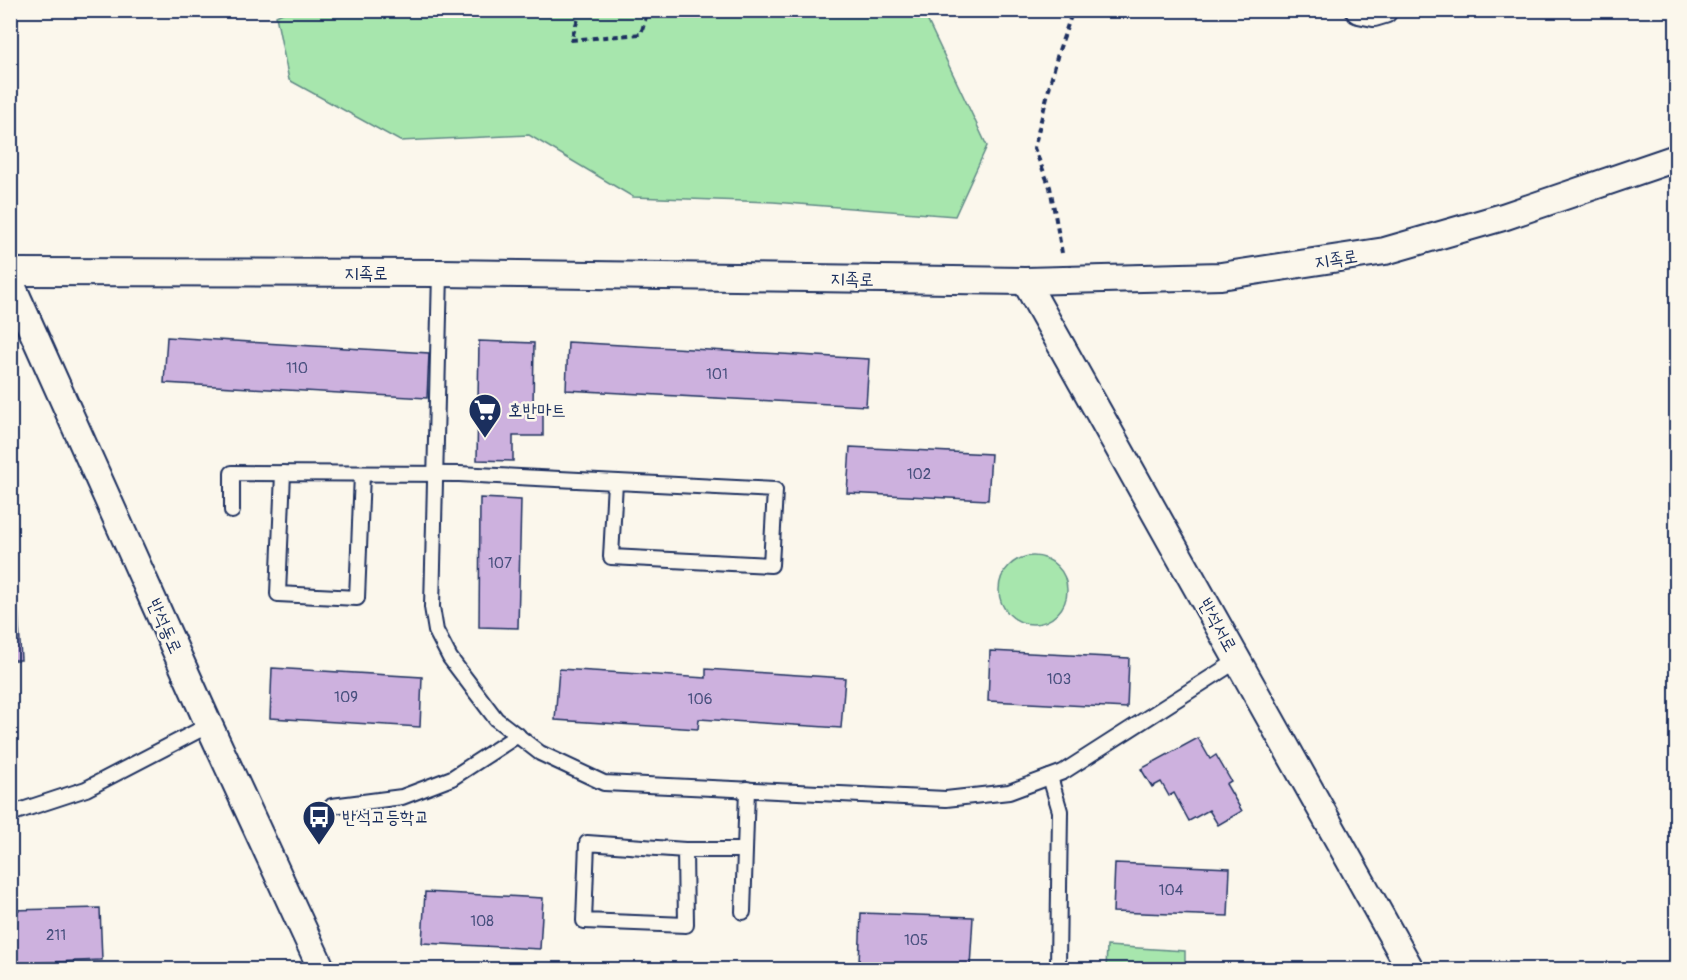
<svg xmlns="http://www.w3.org/2000/svg" width="1687" height="980" font-family="Pangolin,'Poor Story',sans-serif">
	<style>
		.green { fill: #a7e6ad; stroke: #618a86; stroke-width: 1.5 }
		.building { fill: #cdb1de; stroke: #1b2f5e; stroke-width: 1.5 }
		.lines { fill: none; stroke-linecap: round; stroke-linejoin: round }
		.service-casing { stroke: #1b2f5e; stroke-width: 18 }
		.minor-casing { stroke: #1b2f5e; stroke-width: 30 }
		.path { stroke: #1b2f5e; stroke-width: 4; stroke-dasharray: 6 4.5; stroke-linecap: butt }
		.service { stroke: #fbf7ec; stroke-width: 14 }
		.minor { stroke: #fbf7ec; stroke-width: 26 }
		.labels { text-anchor: middle; stroke-width: 5; stroke-linejoin: round; paint-order: stroke }
		.number-label { font-size: 15px; fill: #48507e }
		.street-label { font-size: 18px; fill: #1b2f5e; stroke: #fbf7ec }
		.poi-label { font-size: 18px; fill: #1b2f5e; stroke: #fbf7ec; text-anchor: start }
	</style>
	<rect width="100%" height="100%" fill="#fbf7ec"/>
	<filter id="ink" filterUnits="userSpaceOnUse"><feTurbulence type="fractalNoise" baseFrequency=".0167" numOctaves="2"/><feDisplacementMap in="SourceGraphic" scale="12" xChannelSelector="R" yChannelSelector="G"/><feConvolveMatrix kernelMatrix="1 2 1 2 8 2 1 2 1" color-interpolation-filters="sRGB"/></filter>
	<g filter="url(#ink)">
		<!-- green -->
		<g class="green">
			<polygon points="287,11 923,11 987,146 955,216 773,202 633,197 529,135 400,141 289,80 276,16"/>
			<circle cx="1033" cy="590" r="34"/>
			<polygon points="1107,946 1185,951 1185,969 1106,969"/>
		</g>
		<!-- building -->
		<g class="building">
			<polygon points="167,337 429,353 427,398 164,383"/>
			<polygon points="479,341 534,343 533,408 543,408 543,436 513,436 513,461 477,460"/>
			<polygon points="568,342 869,359 866,406 566,390"/>
			<polygon points="850,447 991,454 988,500 847,493"/>
			<polygon points="480,498 521,500 518,628 479,627"/>
			<polygon points="18,608 21,660 10,660 10,609"/>
			<polygon points="990,651 1129,658 1127,708 988,701"/>
			<polygon points="272,668 422,677 420,727 270,718"/>
			<polygon points="559,669 706,678 706,669 845,678 841,728 699,719 698,729 555,720"/>
			<polygon points="1198,738 1210,759 1216,755 1231,781 1226,784 1242,811 1218,825 1209,810 1189,821 1174,793 1169,796 1161,782 1152,787 1141,769"/>
			<polygon points="1115,863 1230,868 1228,916 1113,912"/>
			<polygon points="425,892 543,898 540,949 422,943"/>
			<polygon points="100,908 102,960 10,964 10,910"/>
			<polygon points="861,913 973,917 970,967 859,963"/>
		</g>
		<g class="lines">
			<!-- service casing -->
			<g class="service-casing">
				<g id="service">
					<polyline points="440,273 432,607 436,631 450,658 496,719 540,753 604,783 946,799 1009,792 1063,772 1238,660"/>
					<polyline points="283,473 278,594 357,598 362,474"/>
					<polyline points="232,511 232,473 459,474 775,490 771,565 611,557 615,482"/>
					<polyline points="1050,777 1060,811 1058,966"/>
					<polyline points="332,806 402,797 452,778 518,735"/>
					<polyline points="10,814 86,789 209,725"/>
					<polyline points="685,850 686,925 584,921 587,843 685,850 744,850"/>
					<polyline points="743,912 747,789"/>
				</g>
			</g>
			<!-- minor casing -->
			<g class="minor-casing">
				<g id="minor">
					<polyline points="1359,10 1374,13 1384,10"/>
					<polyline points="10,272 440,273 1025,281 1221,276 1385,251 1503,217 1676,158"/>
					<polyline points="10,281 209,725 322,970"/>
					<polyline points="1025,281 1411,970"/>
				</g>
			</g>
			<!-- path -->
			<g class="path">
				<polyline points="581,10 571,40 641,34 648,10"/>
				<polyline points="1062,253 1050,187 1034,148 1058,53 1073,10"/>
			</g>
			<!-- service -->
			<use href="#service" class="service"/>
			<!-- minor -->
			<use href="#minor" class="minor"/>
		</g>
	</g>
	<!-- icons -->
	<defs>
		<g id="supermarket-pin" transform="scale(1.725)"><path d="M0 17L-7.5 6A9.5 9.5 0 1 1 7.5 6Z" fill="#1b2f5e" stroke="#fbf7ec"/><path d="M-6-5.5h2.5l.6 2H6L4.5 2H-2.5L-4.4-4H-6ZM-1.5 3.2a1.3 1.3 0 1 0 .1 0ZM3 3.2a1.3 1.3 0 1 0 .1 0Z" fill="#fff"/></g>
		<g id="bus-pin" transform="scale(1.725)"><path d="M0 17L-7.5 6A9.5 9.5 0 1 1 7.5 6Z" fill="#1b2f5e" stroke="#fbf7ec"/><path d="M-5-6H5V4H4V6H2V4H-2V6H-4V4H-5ZM-3.5-4V0h7V-4ZM-3.5 1.2v1.5H-2V1.2ZM2 1.2v1.5H3.5V1.2Z" fill="#fff"/></g>
	</defs>
	<g fill-rule="evenodd">
		<use href="#supermarket-pin" x="485" y="410"/>
		<use href="#bus-pin" x="319" y="817"/>
	</g>
	<g class="labels">
		<!-- number labels -->
		<g class="number-label">
			<text x="297" y="373">110</text>
			<text x="717" y="379">101</text>
			<text x="919" y="479">102</text>
			<text x="500" y="568">107</text>
			<text x="1059" y="684">103</text>
			<text x="346" y="702">109</text>
			<text x="700" y="704">106</text>
			<text x="1171" y="895">104</text>
			<text x="482" y="926">108</text>
			<text x="56" y="940">211</text>
			<text x="916" y="945">105</text>
		</g>
		<!-- street labels -->
		<g class="street-label">
			<text transform="translate(1336 259) rotate(-9)" y="6">지족로</text>
			<text x="366" y="279">지족로</text>
			<text transform="translate(852 279) rotate(1)" y="6">지족로</text>
			<text transform="translate(1218 625) rotate(61)" y="6">반석서로</text>
			<text transform="translate(165 626) rotate(66)" y="6">반석동로</text>
		</g>
		<!-- poi labels -->
		<g class="poi-label">
			<text x="508" y="416">호반마트</text>
			<text x="342" y="823">반석고등학교</text>
		</g>
	</g>
	<!-- margin -->
	<rect width="1687" height="980" fill="none" stroke="#fbf7ec" stroke-width="36"/>
	<rect x="18" y="18" width="1651" height="944" fill="none" stroke="#1b2f5e" stroke-width="2" filter="url(#ink)"/>
</svg>
